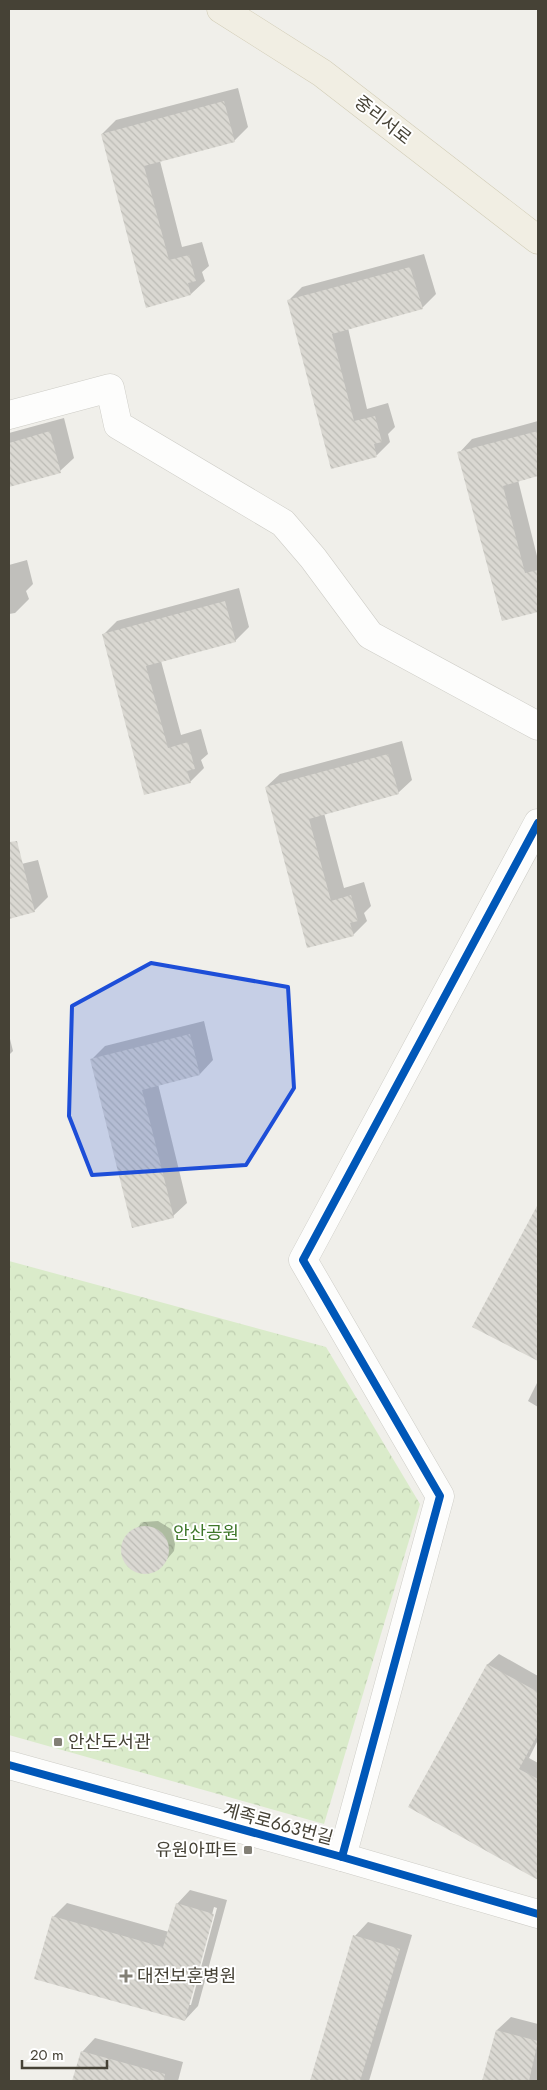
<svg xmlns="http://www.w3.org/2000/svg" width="547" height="2090" font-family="Jost,'Noto Sans KR',sans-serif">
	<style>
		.forest { fill: url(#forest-crowns) }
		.shadow { fill: #0003; fill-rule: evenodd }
		.building { fill: url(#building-back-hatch) }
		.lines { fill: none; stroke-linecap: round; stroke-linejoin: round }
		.minor-casing { stroke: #cecdc7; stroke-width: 29 }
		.major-casing { stroke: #d2cdb7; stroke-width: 29 }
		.minor { stroke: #fdfdfc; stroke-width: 28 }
		.major { stroke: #f1eee3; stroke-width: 28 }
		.cycleway-casing { stroke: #fff; stroke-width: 11 }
		.cycleway { stroke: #0057b8; stroke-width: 8 }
		.marked { fill: #1d4ed8; fill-opacity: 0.2; stroke: #1d4ed8; stroke-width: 4; stroke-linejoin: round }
		.poi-dot { fill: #827f75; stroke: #fff; stroke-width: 2 }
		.labels { text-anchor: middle; stroke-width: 4; stroke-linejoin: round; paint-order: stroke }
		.street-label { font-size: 18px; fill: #464236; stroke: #fff }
		.park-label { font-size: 18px; fill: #3e772a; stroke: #fff }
		.poi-label { font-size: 18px; fill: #464236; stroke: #fff; text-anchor: start }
	</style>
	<defs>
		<pattern id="forest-crowns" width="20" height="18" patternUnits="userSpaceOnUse" patternTransform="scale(1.25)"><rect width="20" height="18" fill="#daebca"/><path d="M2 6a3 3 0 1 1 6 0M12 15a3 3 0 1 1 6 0" fill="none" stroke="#bccbae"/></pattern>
		<pattern id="building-back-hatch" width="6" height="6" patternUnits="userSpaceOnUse" patternTransform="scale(1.25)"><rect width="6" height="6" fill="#dad8d2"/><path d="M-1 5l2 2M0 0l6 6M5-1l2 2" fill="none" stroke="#bcbbb5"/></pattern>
	</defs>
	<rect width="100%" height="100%" fill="#f0efea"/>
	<!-- forest -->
	<polygon class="forest" points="9,1261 326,1347 420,1504 324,1824 9,1735"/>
	<!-- shadow -->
	<g class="shadow">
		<polygon points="238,88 248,127 234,141 160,161 182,247 202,242 209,266 202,272 205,281 191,294 146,306 102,134 116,120"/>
		<polygon points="424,254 436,294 422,308 348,328 367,409 388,403 395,427 388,434 390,442 377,455 332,468 288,301 302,287"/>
		<polygon points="64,418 74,458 60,471 9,486 9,433"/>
		<polygon points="538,421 538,475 518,480 538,560 538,610 502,620 459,453 472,439"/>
		<polygon points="27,560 33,584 26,591 29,599 15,613 9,614 9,565"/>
		<polygon points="239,588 249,627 235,641 161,661 181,735 201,729 208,754 201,760 204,768 190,782 145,794 103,635 117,621"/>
		<polygon points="402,741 412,780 398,793 324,813 344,888 364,882 371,906 364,913 367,921 353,935 308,947 266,787 280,774"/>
		<polygon points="38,860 48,897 34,911 9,917 9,867"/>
		<polygon points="204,1021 213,1060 200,1074 158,1084 187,1203 173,1216 91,1060 105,1046"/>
		<polygon points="9,1035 13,1051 9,1055"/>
		<polygon points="538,1210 538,1316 529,1334 534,1215"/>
		<polygon points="538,1381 538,1407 528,1401"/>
		<polygon points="158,1521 171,1529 175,1544 174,1551 162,1565 150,1573 135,1571 124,1560 122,1553 125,1538 144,1522"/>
		<polygon points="499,1654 538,1676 538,1740 529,1758 538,1763 538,1878 410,1806 488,1664"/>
		<path d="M190 1890 227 1900 198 2006 185 2020 53 1917 67 1903 169 1932 177 1904ZM214 1907 217 1908 191 2005H188Z"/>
		<polygon points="368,1922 412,1935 369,2081 312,2081 355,1936"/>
		<polygon points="511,2017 538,2024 538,2081 483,2081 497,2030"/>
		<polygon points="95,2038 183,2062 178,2081 73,2081 82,2052"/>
	</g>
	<!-- building -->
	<g class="building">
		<polygon points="224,101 235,142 144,166 169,260 189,255 196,281 188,283 191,295 146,308 101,134"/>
		<polygon points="410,267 423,309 332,334 354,421 375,416 382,442 374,444 377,457 331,469 287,300"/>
		<polygon points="50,431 61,473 9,487 9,443"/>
		<polygon points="538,431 538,476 503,486 525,573 538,570 538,612 502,621 457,452"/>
		<polygon points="225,601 236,642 146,666 168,748 188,742 195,769 187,771 191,783 144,795 102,634"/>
		<polygon points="388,754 399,794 309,819 331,901 351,895 358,921 350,923 354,936 307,948 265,787"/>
		<polygon points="17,841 35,912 9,919 9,842"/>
		<polygon points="190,1034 200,1075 142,1090 174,1218 132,1228 90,1059"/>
		<polygon points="538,1204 538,1361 472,1327"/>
		<circle cx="145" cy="1550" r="24"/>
		<polygon points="487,1664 538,1692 538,1734 519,1769 538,1779 538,1880 408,1807"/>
		<polygon points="176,1903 214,1914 185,2021 34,1979 52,1916 163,1947"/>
		<polygon points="353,1935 400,1949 360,2081 310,2081"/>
		<polygon points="496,2030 538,2041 529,2081 482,2081"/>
		<polygon points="81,2051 165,2074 164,2081 72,2081"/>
	</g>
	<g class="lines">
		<!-- minor casing -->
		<g class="minor-casing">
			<g id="minor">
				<polyline points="9,415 110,388 118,425 283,523 313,558 370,635 538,726"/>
				<polyline points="9,1765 342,1857 538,1914"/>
				<polyline points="342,1857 440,1496 303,1260 538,823"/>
			</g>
		</g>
		<!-- major casing -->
		<g class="major-casing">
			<polyline id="major" points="221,9 322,73 538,240"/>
		</g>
		<!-- minor -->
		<use href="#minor" class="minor"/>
		<!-- major -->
		<use href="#major" class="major"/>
		<!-- cycleway casing -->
		<g class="cycleway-casing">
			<g id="cycleway">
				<polyline points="9,1765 342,1857 538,1914"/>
				<polyline points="342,1857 440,1496 303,1260 538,823"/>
			</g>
		</g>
		<!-- cycleway -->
		<use href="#cycleway" class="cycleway"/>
	</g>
	<!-- marked area -->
	<path class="marked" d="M151 963 288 987 294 1088 246 1165 92 1175 69 1116 72 1006Z"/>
	<!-- markers -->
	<g class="poi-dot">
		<rect x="53" y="1737" width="10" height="10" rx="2.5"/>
		<rect x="243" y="1845" width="10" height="10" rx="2.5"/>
		<path d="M123.5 1968.5h5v5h5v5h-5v5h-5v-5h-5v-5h5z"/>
	</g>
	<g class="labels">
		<!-- street labels -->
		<g class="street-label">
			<text transform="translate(383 120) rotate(38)" y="6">중리서로</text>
			<text transform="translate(278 1824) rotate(15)" y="6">계족로663번길</text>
		</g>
		<!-- park labels -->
		<g class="park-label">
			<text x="206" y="1539">안산공원</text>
		</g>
		<!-- poi labels -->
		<g class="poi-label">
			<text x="68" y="1748">안산도서관</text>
			<text x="238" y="1856" text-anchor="end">유원아파트</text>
			<text x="137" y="1982">대전보훈병원</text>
		</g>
	</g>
	<!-- border -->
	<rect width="547" height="2090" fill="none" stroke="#464236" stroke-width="20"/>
	<!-- scale -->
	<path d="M22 2060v8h85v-8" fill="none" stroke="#464236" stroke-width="2.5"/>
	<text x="30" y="2060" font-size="15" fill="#464236" stroke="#ffffff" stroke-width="4" paint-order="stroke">20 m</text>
</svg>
